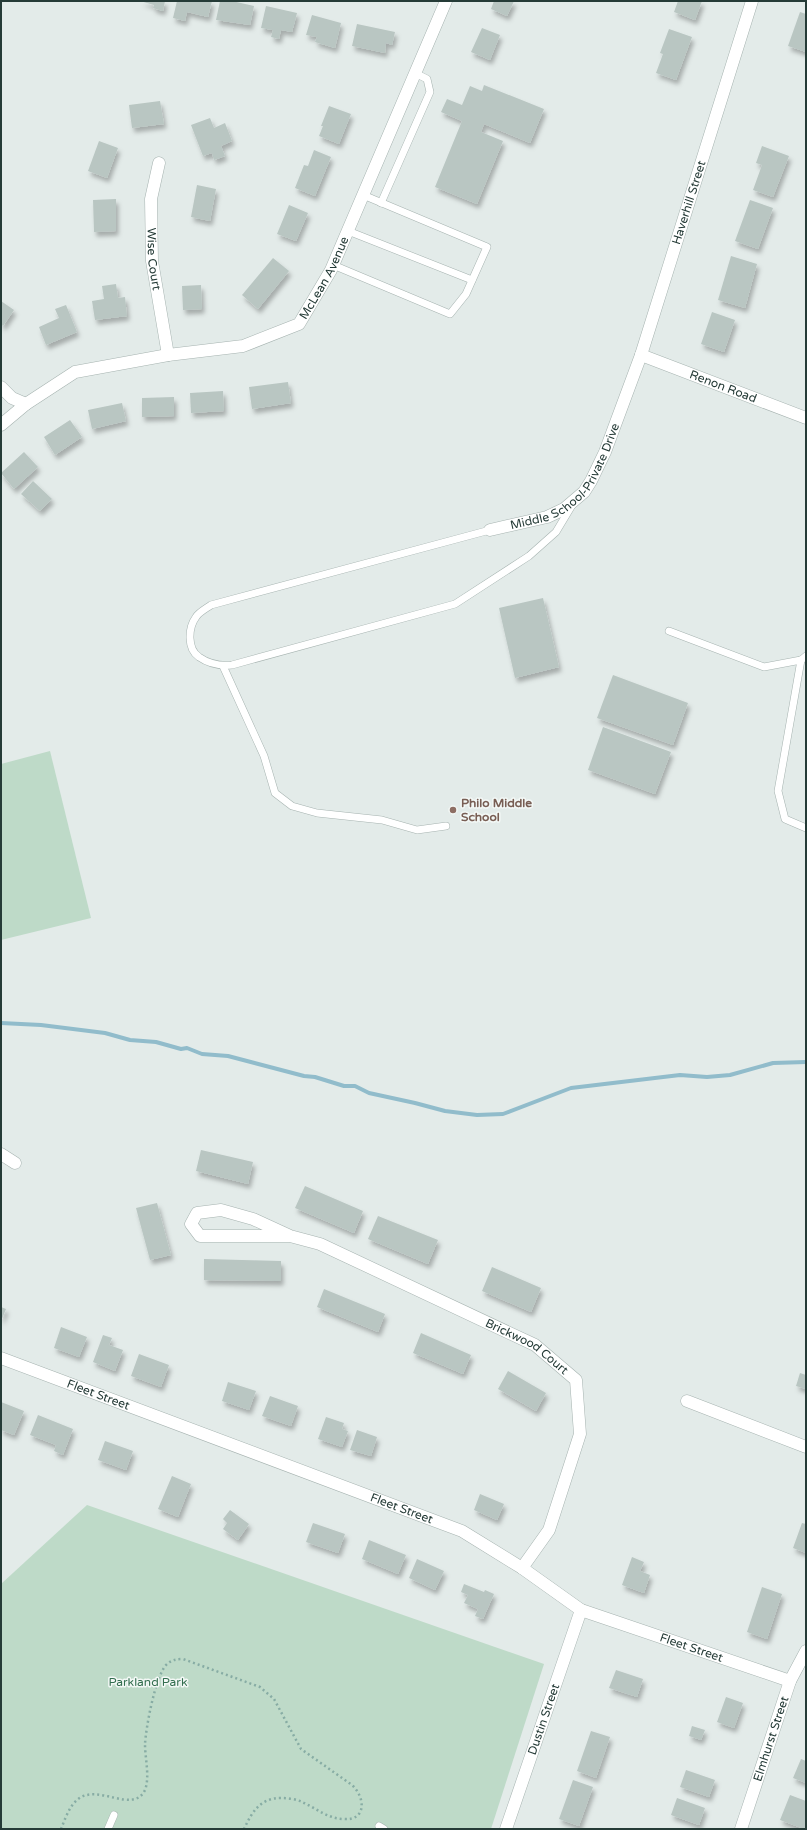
<svg xmlns="http://www.w3.org/2000/svg" width="807" height="1830" font-family="'Varela Round',sans-serif">
	<style>
		.green { fill: #bedac8 }
		.lines { fill: none; stroke-linecap: round; stroke-linejoin: round }
		.stream { stroke: #91bccb; stroke-width: 4 }
		.building { fill: #b9c6c2; filter: url(#shadow) }
		.service-casing { stroke: #a6b3b0; stroke-width: 8 }
		.minor-casing { stroke: #a6b3b0; stroke-width: 13 }
		.path { stroke: #87aca4; stroke-width: 2.5; stroke-dasharray: 2 3; stroke-linecap: butt }
		.service { stroke: #fff; stroke-width: 7 }
		.minor { stroke: #fff; stroke-width: 12 }
		.education-dot { fill: #8d6e63; stroke: #f3f8f6; stroke-width: 1.5 }
		.labels { text-anchor: middle; stroke-width: 3; stroke-linejoin: round; paint-order: stroke }
		.street-label { font-size: 12px; fill: #253b37; stroke: #f3f8f6 }
		.education-label { font-size: 12px; font-weight: bold; fill: #785e54; stroke: #f3f8f6; text-anchor: start }
		.park-label { font-size: 12px; fill: #336e4f; stroke: #f3f8f6 }
	</style>
	<defs>
		<filter id="shadow"><feDropShadow dx="2.5" dy="4.5" stdDeviation="2" flood-color="#0004"/></filter>
	</defs>
	<rect width="100%" height="100%" fill="#e3ebe9"/>
	<!-- green -->
	<g class="green">
		<polygon points="50,751 91,918 1,940 1,764"/>
		<polygon points="87,1505 544,1664 491,1829 1,1829 1,1584"/>
	</g>
	<g class="lines">
		<!-- stream -->
		<polyline class="stream" points="1,1023 41,1025 105,1033 130,1040 156,1042 181,1049 187,1048 202,1054 228,1056 304,1076 315,1077 344,1086 355,1086 369,1093 415,1103 445,1111 477,1115 503,1114 571,1088 680,1075 707,1077 730,1075 773,1063 806,1062"/>
	</g>
	<!-- building -->
	<g class="building">
		<polygon points="140,1 165,1 163,11 153,8 154,5"/>
		<polygon points="177,1 212,1 208,17 187,12 185,21 173,18"/>
		<polygon points="220,1 232,1 254,6 250,25 216,20"/>
		<polygon points="494,1 514,1 507,16 491,9"/>
		<polygon points="678,1 702,1 695,20 674,12"/>
		<polygon points="266,6 297,13 292,32 281,30 279,39 271,37 273,30 261,28"/>
		<polygon points="800,12 806,14 806,52 788,46"/>
		<polygon points="312,15 341,23 335,48 315,42 317,37 306,35"/>
		<polygon points="357,24 395,32 392,45 386,43 385,53 352,46"/>
		<polygon points="482,28 500,35 490,60 471,52"/>
		<polygon points="669,29 692,37 676,80 656,73 663,54 660,53"/>
		<polygon points="484,85 544,109 530,143 484,124 481,132 503,141 477,204 435,187 462,121 441,112 447,99 462,105 470,86 482,91"/>
		<polygon points="160,101 164,124 132,128 129,105"/>
		<polygon points="329,106 351,114 339,144 319,136 323,126 321,126"/>
		<polygon points="210,118 214,128 225,123 232,141 221,146 225,156 214,160 212,153 203,156 191,125"/>
		<polygon points="99,141 118,148 107,178 88,171"/>
		<polygon points="762,146 789,156 773,197 753,190 762,165 756,163"/>
		<polygon points="314,150 331,157 315,196 295,188 304,165 308,166"/>
		<polygon points="197,185 216,189 210,221 191,217"/>
		<polygon points="116,199 116,231 94,232 93,200"/>
		<polygon points="750,200 773,208 758,249 735,241"/>
		<polygon points="289,205 308,213 296,241 277,234"/>
		<polygon points="731,256 757,264 745,308 718,300"/>
		<polygon points="273,258 289,271 258,309 242,295"/>
		<polygon points="116,284 118,298 125,297 127,316 95,320 92,301 104,299 102,286"/>
		<polygon points="201,285 202,309 183,310 182,286"/>
		<polygon points="1,301 14,310 3,326 1,324"/>
		<polygon points="66,305 77,332 46,345 39,327 59,318 55,309"/>
		<polygon points="712,312 735,320 724,352 701,344"/>
		<polygon points="288,382 291,403 252,409 249,387"/>
		<polygon points="223,391 224,411 191,413 190,393"/>
		<polygon points="174,397 174,416 142,417 142,398"/>
		<polygon points="122,403 126,421 92,429 88,410"/>
		<polygon points="70,420 82,437 55,455 44,437"/>
		<polygon points="24,452 38,467 14,489 1,473"/>
		<polygon points="33,481 52,499 40,511 21,494"/>
		<polygon points="543,598 559,667 515,678 499,608"/>
		<polygon points="613,675 688,703 673,745 597,718"/>
		<polygon points="603,727 671,752 655,794 588,770"/>
		<polygon points="201,1150 253,1162 248,1184 196,1171"/>
		<polygon points="305,1186 363,1211 354,1233 295,1208"/>
		<polygon points="157,1203 171,1255 150,1260 136,1208"/>
		<polygon points="378,1216 438,1240 428,1264 368,1239"/>
		<polygon points="204,1259 281,1261 281,1281 204,1280"/>
		<polygon points="492,1267 541,1288 531,1312 482,1291"/>
		<polygon points="324,1289 385,1314 378,1332 317,1307"/>
		<polygon points="1,1307 6,1309 1,1321"/>
		<polygon points="61,1327 87,1337 79,1357 54,1348"/>
		<polygon points="421,1333 471,1355 463,1374 413,1353"/>
		<polygon points="103,1335 112,1338 109,1345 123,1350 115,1371 93,1362"/>
		<polygon points="139,1354 169,1365 161,1387 131,1376"/>
		<polygon points="508,1371 546,1393 536,1411 498,1389"/>
		<polygon points="800,1373 806,1375 806,1389 796,1386"/>
		<polygon points="228,1382 256,1391 249,1410 222,1401"/>
		<polygon points="270,1396 298,1406 291,1426 262,1416"/>
		<polygon points="1,1402 24,1411 14,1435 1,1430"/>
		<polygon points="38,1415 73,1429 63,1455 54,1451 56,1445 30,1435"/>
		<polygon points="326,1417 344,1423 342,1429 348,1431 342,1447 318,1439"/>
		<polygon points="357,1430 377,1437 371,1456 350,1450"/>
		<polygon points="105,1441 133,1451 126,1470 98,1460"/>
		<polygon points="172,1476 191,1484 178,1517 158,1509"/>
		<polygon points="480,1494 504,1504 497,1520 474,1510"/>
		<polygon points="230,1510 249,1524 238,1540 223,1529 227,1523 223,1519"/>
		<polygon points="313,1523 345,1534 338,1553 306,1542"/>
		<polygon points="802,1523 806,1524 806,1553 793,1548"/>
		<polygon points="369,1540 406,1555 398,1574 362,1559"/>
		<polygon points="632,1557 644,1562 640,1571 650,1575 644,1593 622,1585"/>
		<polygon points="417,1559 444,1571 435,1590 409,1578"/>
		<polygon points="464,1584 484,1592 485,1590 494,1594 483,1619 475,1616 478,1609 464,1603 468,1595 461,1592"/>
		<polygon points="762,1587 782,1594 767,1639 747,1632"/>
		<polygon points="616,1670 643,1679 637,1697 609,1688"/>
		<polygon points="726,1697 743,1703 734,1728 717,1722"/>
		<polygon points="692,1726 705,1730 701,1740 689,1736"/>
		<polygon points="591,1731 610,1737 596,1778 577,1771"/>
		<polygon points="801,1759 806,1761 806,1783 793,1778"/>
		<polygon points="686,1770 715,1780 709,1797 680,1787"/>
		<polygon points="573,1780 593,1787 579,1826 559,1819"/>
		<polygon points="790,1795 806,1801 806,1824 804,1829 780,1820"/>
		<polygon points="677,1798 705,1808 699,1825 671,1815"/>
	</g>
	<g class="lines">
		<!-- service casing -->
		<g class="service-casing">
			<g id="service">
				<polyline points="381,203 430,92 427,79 415,73"/>
				<polyline points="348,231 472,280"/>
				<polyline points="333,265 450,314 466,294 487,247 363,195"/>
				<path d="M490 530 211 605C207 608 199 612 196 617 188 628 187 649 199 657 209 664 221 666 232 665L455 604 529 556 556 532 571 507"/>
				<polyline points="669,631 764,667 801,660 806,656"/>
				<polyline points="801,660 778,791 785,819 806,828"/>
				<polyline points="223,666 264,756 275,793 292,806 317,813 382,820 417,830 446,826"/>
				<polyline points="379,1826 384,1829"/>
				<polyline points="108,1829 114,1815"/>
			</g>
		</g>
		<!-- minor casing -->
		<g class="minor-casing">
			<g id="minor">
				<path id="s1" d="M159 163 151 199 152 261 168 355"/>
				<path id="s2" d="M641 355 806 418"/>
				<polyline points="1,387 12,398 26,404"/>
				<path id="s3" d="M1 425 26 404 75 372 168 355 243 346 299 324 331 270 446 1"/>
				<path id="s4" d="M490 530 547 517 564 509 584 492 591 481 605 452 641 355 752 1"/>
				<polyline points="1,1154 15,1163"/>
				<path id="s5" d="M290 1236H200L191 1224 197 1213 221 1210 253 1219 290 1236 320 1244 535 1345 576 1380 580 1434 549 1530 522 1568"/>
				<path id="s6" d="M1 1358 462 1531 522 1568 581 1610 790 1681"/>
				<polyline points="687,1401 806,1447"/>
				<path id="s7" d="M506 1829 581 1610"/>
				<path id="s8" d="M741 1829 790 1681 806 1651"/>
			</g>
		</g>
		<!-- path -->
		<path class="path" d="M61 1829C65 1819 69 1807 77 1800 97 1782 133 1815 145 1790 150 1777 145 1758 145 1744 146 1727 155 1678 166 1665 171 1660 176 1659 183 1659L260 1687 274 1699 301 1749 352 1785C366 1798 366 1821 344 1819 328 1819 316 1808 302 1802 296 1799 288 1798 281 1798 260 1798 252 1812 244 1829"/>
		<!-- service -->
		<use href="#service" class="service"/>
		<!-- minor -->
		<use href="#minor" class="minor"/>
	</g>
	<!-- markers -->
	<circle class="education-dot" cx="453" cy="810" r="4"/>
	<g class="labels">
		<!-- street labels -->
		<g class="street-label">
			<text dy="4" stroke="none"><textPath href="#s4" startOffset="412">Haverhill Street</textPath></text>
			<text dy="4" stroke="none"><textPath href="#s1" startOffset="97">Wise Court</textPath></text>
			<text dy="4" stroke="none"><textPath href="#s3" startOffset="374">McLean Avenue</textPath></text>
			<text dy="4" stroke="none"><textPath href="#s2" startOffset="88">Renon Road</textPath></text>
			<text dy="4" stroke="none"><textPath href="#s4" startOffset="100">Middle School-Private Drive</textPath></text>
			<text dy="4" stroke="none"><textPath href="#s5" startOffset="478">Brickwood Court</textPath></text>
			<text dy="4" stroke="none"><textPath href="#s6" startOffset="104">Fleet Street</textPath></text>
			<text dy="4" stroke="none"><textPath href="#s6" startOffset="428">Fleet Street</textPath></text>
			<text dy="4" stroke="none"><textPath href="#s6" startOffset="752">Fleet Street</textPath></text>
			<text dy="4" stroke="none"><textPath href="#s7" startOffset="116">Dustin Street</textPath></text>
			<text dy="4" stroke="none"><textPath href="#s8" startOffset="95">Elmhurst Street</textPath></text>
		</g>
		<!-- education labels -->
		<g class="education-label">
			<text x="461" y="807">Philo Middle<tspan x="461" dy="14">School</tspan></text>
		</g>
		<!-- park labels -->
		<g class="park-label">
			<text x="148" y="1686">Parkland Park</text>
		</g>
	</g>
	<!-- border -->
	<rect width="807" height="1830" fill="none" stroke="#253b37" stroke-width="4"/>
</svg>
